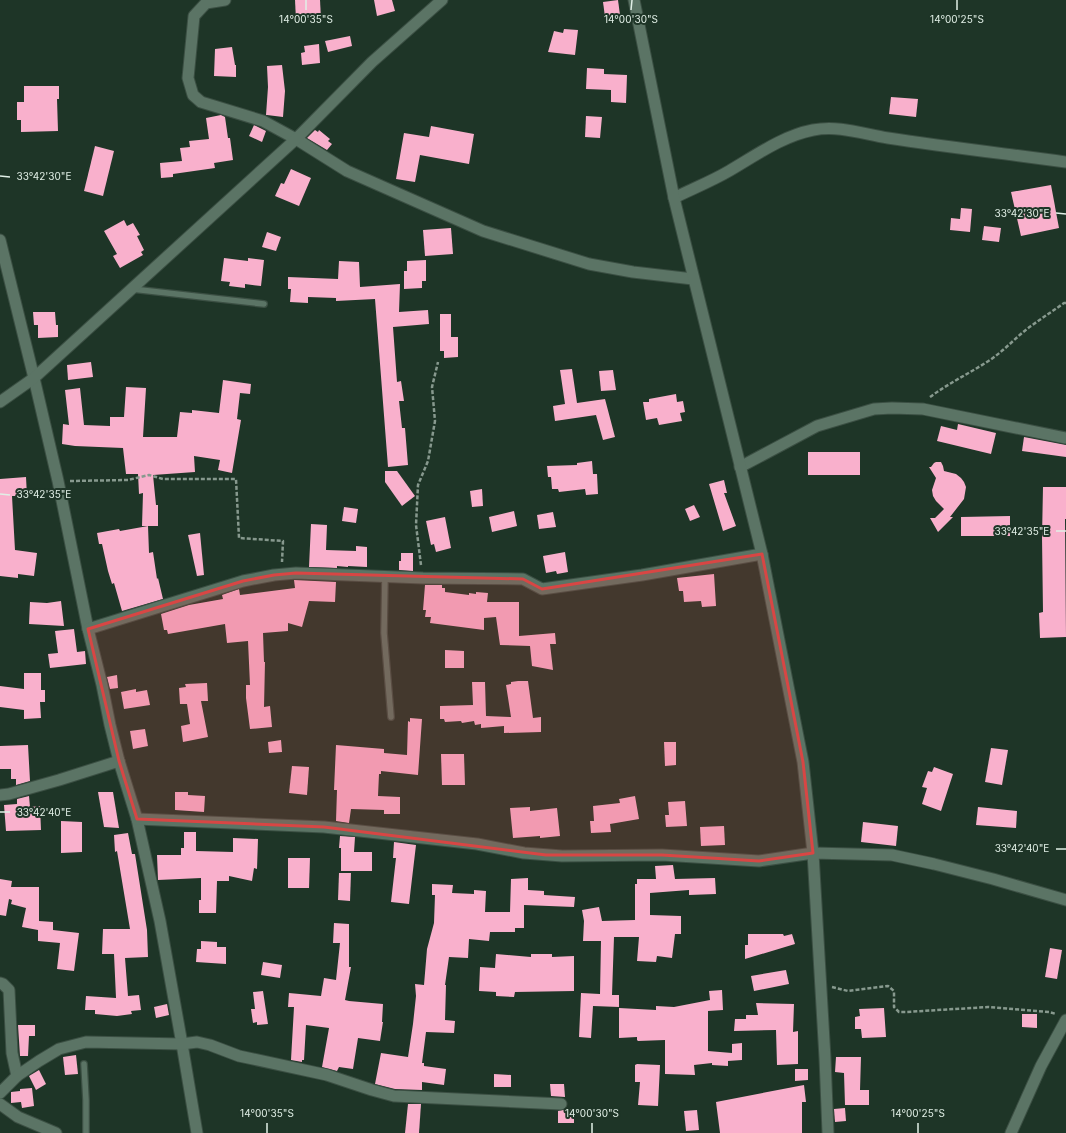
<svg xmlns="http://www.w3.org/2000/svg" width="1066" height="1133" font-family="Inter,sans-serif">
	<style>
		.building { fill: #f9b0cc }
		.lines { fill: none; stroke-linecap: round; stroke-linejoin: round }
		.service-casing { stroke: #3b4f43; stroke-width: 8 }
		.minor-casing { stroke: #3b4f43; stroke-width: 13 }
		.tertiary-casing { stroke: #3b4f43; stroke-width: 13 }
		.path { stroke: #87998e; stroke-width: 2.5; stroke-dasharray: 4 2; stroke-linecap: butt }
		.service { stroke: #5b7465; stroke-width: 5.5 }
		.minor { stroke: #5b7465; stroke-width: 11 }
		.tertiary { stroke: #5b7465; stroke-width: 11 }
		.marked { fill: #d84644; fill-opacity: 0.2; stroke: #d84644; stroke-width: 3; stroke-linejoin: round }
		.ticks { fill: none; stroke: #e1efe6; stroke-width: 1.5 }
		.ticks-label { font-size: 10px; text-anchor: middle; fill: #e1efe6; stroke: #1e3527; stroke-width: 4; stroke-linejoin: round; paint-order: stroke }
	</style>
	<rect width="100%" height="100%" fill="#1e3527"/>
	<!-- building -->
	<g class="building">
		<polygon points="295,0 320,0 321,19 296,20"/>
		<polygon points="374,0 392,0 395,11 377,16"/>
		<polygon points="618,0 620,15 605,17 603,2"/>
		<polygon points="564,29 578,30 575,55 548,52 554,31 563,33"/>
		<polygon points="350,36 352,46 328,52 325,41"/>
		<polygon points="319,44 320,63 302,65 301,53 305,52 304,46"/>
		<polygon points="232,47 235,65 236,65 236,77 214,76 215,49"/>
		<polygon points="282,65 285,91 283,117 267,115 266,115 268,87 267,66"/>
		<polygon points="587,68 604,69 604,74 627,75 626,103 611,102 611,90 586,89"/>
		<polygon points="24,86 59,86 59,99 57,99 58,131 21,132 21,120 17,120 17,102 24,102"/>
		<polygon points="891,97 918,99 916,117 889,114"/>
		<polygon points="221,115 225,117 228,138 230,138 233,160 214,163 215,168 173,174 173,177 161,178 160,163 182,161 180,148 190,147 189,141 209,139 206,118"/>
		<polygon points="586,116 602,117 600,138 585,137"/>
		<polygon points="254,125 266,131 262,142 249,136"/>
		<polygon points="431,126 474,134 469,164 420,155 415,182 396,179 404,133 429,137"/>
		<polygon points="315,130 318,132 319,130 330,139 328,141 332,144 327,150 307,138"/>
		<polygon points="95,146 114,151 103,196 84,191"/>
		<polygon points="291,169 311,178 299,206 275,196 281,183 284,184"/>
		<polygon points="1051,185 1059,228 1021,236 1011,192"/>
		<polygon points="961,208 972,209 970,232 950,230 951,218 960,219"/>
		<polygon points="124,220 127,226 133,223 140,235 137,236 144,250 141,252 143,255 120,268 113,256 117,254 104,231"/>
		<polygon points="984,226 1001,228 999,242 982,240"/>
		<polygon points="451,228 453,254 425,256 423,230"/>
		<polygon points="267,232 281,237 276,251 262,247"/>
		<polygon points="224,258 248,261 248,258 264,260 261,286 245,284 245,288 229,286 230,282 221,281"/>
		<polygon points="426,260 426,281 422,281 422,288 404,289 404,271 407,271 407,261"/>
		<polygon points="339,261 359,262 360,287 400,284 399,312 428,310 429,324 393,327 397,382 401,381 404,401 399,401 402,428 405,428 408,465 388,467 375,299 336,301 336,298 308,297 308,303 290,302 291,289 288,289 288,277 338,279"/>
		<polygon points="33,312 55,312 56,325 58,325 58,337 38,338 38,325 34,325"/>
		<polygon points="440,314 451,314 451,337 458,337 458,357 444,358 444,351 440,351"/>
		<polygon points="91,362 93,377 68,380 67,365"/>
		<polygon points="572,369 577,403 605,399 615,437 603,440 596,415 555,421 553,406 565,404 560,370"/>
		<polygon points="613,370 616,390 601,391 599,371"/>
		<polygon points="223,380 251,384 250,394 240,393 237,419 241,420 232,473 218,470 220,460 194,456 195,472 153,475 156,505 158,505 158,526 142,526 143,493 139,494 138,474 126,474 123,448 75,446 62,444 63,424 69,425 65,390 80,388 84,425 110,426 110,417 124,417 126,387 146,388 143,437 177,437 180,412 192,413 192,410 219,413"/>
		<polygon points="676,394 677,402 683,401 685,412 680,413 682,421 659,425 657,418 646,420 643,402 649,402 649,399"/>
		<polygon points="958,424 996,433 991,454 937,441 941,426 957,430"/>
		<polygon points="1024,437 1066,445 1066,457 1022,451"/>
		<rect x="808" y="452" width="52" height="23"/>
		<polygon points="592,461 593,474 597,474 598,494 586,495 585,489 559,492 558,489 552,489 551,477 548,477 547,466 577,465 577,463"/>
		<polygon points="936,462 941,462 943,466 944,471 956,474 961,478 964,482 966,487 964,499 950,517 953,517 938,532 930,518 935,518 944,509 936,501 933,496 932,490 936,478 929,467 931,467 934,463"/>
		<polygon points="385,471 397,471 415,496 402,506 385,482"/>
		<polygon points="26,477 27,496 12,496 15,550 37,553 34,576 18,574 18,578 0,576 0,479"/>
		<polygon points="724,480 727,493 724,493 736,526 723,531 709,484"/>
		<polygon points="1043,487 1066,487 1066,519 1065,519 1066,637 1040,638 1039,613 1043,612 1042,537"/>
		<polygon points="482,489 483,506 472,507 470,491"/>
		<polygon points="694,505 700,517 690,521 685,509"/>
		<polygon points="344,507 358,509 356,523 342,521"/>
		<polygon points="514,511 517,526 492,532 489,517"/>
		<polygon points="553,512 556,527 539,529 537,515"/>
		<polygon points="1010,516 1010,536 961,536 961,517"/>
		<polygon points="445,517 451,548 436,552 434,544 431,545 426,521"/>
		<polygon points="311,524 327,525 326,550 356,551 356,546 367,547 367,567 348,566 348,567 337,566 337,568 309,567"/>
		<polygon points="148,526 149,553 153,552 157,579 158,578 163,599 122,611 114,583 112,584 108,571 102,544 99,544 97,533 119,529 120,531"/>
		<polygon points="200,533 204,575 197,576 188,535"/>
		<polygon points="565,552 568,572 557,574 556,571 546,573 543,556"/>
		<polygon points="401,553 413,553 413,571 399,570 399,561 401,561"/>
		<polygon points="714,574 716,606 702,607 701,601 684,602 683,591 679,591 677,578"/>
		<polygon points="294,580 336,582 335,602 309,601 302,627 288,623 288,631 263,633 264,662 265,662 264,707 270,706 272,727 250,729 246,698 246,685 250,685 248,641 227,643 225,624 168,634 167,630 164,630 161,614 189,605 223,599 222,595 239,589 240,595 295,588"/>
		<polygon points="425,585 442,585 442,588 445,588 445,592 469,595 469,593 476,594 476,592 488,593 487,602 519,602 519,636 555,633 556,644 550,644 553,670 532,666 530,646 500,645 496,617 484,618 484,630 430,623 431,617 425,617 426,610 423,610"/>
		<polygon points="61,601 64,626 29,624 30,602 47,603"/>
		<polygon points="74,629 77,652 85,651 86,664 50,668 48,654 58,653 55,631"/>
		<polygon points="445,650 464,651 464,668 445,668"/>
		<polygon points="24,673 41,673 41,690 45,690 45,702 40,702 41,718 24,719 24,710 0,707 0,686 24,689"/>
		<polygon points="117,675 118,688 110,689 107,677"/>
		<polygon points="518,681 528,681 533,718 541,717 541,732 504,733 504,726 481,728 481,724 475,725 474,721 462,723 461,721 445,722 444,719 440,719 440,706 473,705 472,682 485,682 486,716 511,717 506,685 511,684 511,682"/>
		<polygon points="207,683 208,701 201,701 208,737 183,742 181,726 190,724 187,704 180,704 179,688 186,687 185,684"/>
		<polygon points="136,689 136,692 147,690 150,705 124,709 121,692"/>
		<polygon points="410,718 422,719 418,775 381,771 381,774 379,774 378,796 400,797 400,814 384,814 384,810 351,809 349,823 336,821 337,790 334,790 336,745 384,749 384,753 407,755 408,721 410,722"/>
		<polygon points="145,729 148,746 133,749 130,731"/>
		<polygon points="281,740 282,752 269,753 268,742"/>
		<polygon points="664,742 676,742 676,765 665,766"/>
		<polygon points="28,745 30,781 16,785 16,779 11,779 11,769 0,769 0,746"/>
		<polygon points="991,748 1008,750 1002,785 985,782"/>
		<polygon points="441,754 464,754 465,785 442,785"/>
		<polygon points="292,766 309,767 307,795 289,793"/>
		<polygon points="934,767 953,774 941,811 922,804 927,788 922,787 928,771 932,772"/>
		<polygon points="98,792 113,792 119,828 104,827"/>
		<polygon points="175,792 188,792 188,795 205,796 204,812 175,810"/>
		<polygon points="29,796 30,807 40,806 41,830 6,831 4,805 17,804 17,799"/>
		<polygon points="635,796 639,819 610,824 611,832 591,833 590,821 594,821 593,806 620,803 619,799"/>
		<polygon points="685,801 687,826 666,827 665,815 669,815 668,802"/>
		<polygon points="530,807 530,811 557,808 560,836 540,838 540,836 513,838 510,808"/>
		<polygon points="978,807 1017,811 1016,828 976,825"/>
		<polygon points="61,821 82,822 82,852 61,853"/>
		<polygon points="863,822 898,826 896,846 861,842"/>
		<polygon points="724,826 725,845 701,846 700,827"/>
		<polygon points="184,832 196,832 196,851 233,852 233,838 258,839 257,869 254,868 252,881 229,876 229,881 217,881 216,913 199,913 199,900 201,900 201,878 158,880 157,855 181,855 181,848 184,848"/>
		<polygon points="128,833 132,854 135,854 147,930 148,957 125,958 128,996 139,995 141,1010 131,1011 132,1014 117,1016 95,1014 95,1010 85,1010 86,996 116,998 114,954 102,954 103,929 130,929 117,851 115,852 114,835"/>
		<polygon points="340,836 355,837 354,852 372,852 372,871 341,871 341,848 339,848"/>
		<polygon points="394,842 416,845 409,904 391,902 396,858 393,858"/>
		<polygon points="288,858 310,858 309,888 288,888"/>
		<polygon points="673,865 675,879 715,878 716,894 689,895 689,890 650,893 650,915 681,916 681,934 675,934 672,958 657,956 656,962 637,961 639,937 614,937 612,995 619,995 619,1007 593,1006 591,1038 579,1037 581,993 600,994 601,941 583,941 584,921 582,910 599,907 602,921 635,920 635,884 637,884 637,879 656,879 655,866"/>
		<polygon points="339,873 351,873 350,901 338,900"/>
		<polygon points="528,878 528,890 544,891 544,895 575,897 574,907 524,905 524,928 515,928 515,932 490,932 489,941 469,939 468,958 449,957 445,985 446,985 445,1020 455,1021 454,1033 426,1032 422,1063 424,1063 424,1066 446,1069 444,1085 422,1082 422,1090 395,1089 375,1084 381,1053 408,1057 413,1024 416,996 415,984 424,985 427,949 434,923 435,895 432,895 432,884 453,885 452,893 474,894 474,890 486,891 485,912 510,912 511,879"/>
		<polygon points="0,879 12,881 11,887 39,887 39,921 53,922 53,930 79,933 74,971 57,969 60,943 38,941 38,930 22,927 26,908 11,904 12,900 9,899 6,916 0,915"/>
		<polygon points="334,923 349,924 349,967 351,967 345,1000 349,1001 383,1004 382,1022 383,1022 380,1041 358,1038 353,1069 339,1067 337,1071 322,1067 329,1028 306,1025 304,1060 302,1060 302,1062 291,1060 294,1007 288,1007 289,993 321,996 324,978 336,980 340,943 333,943"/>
		<polygon points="748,934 783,934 784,936 792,934 795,944 745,959 745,945 748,945"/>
		<polygon points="201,941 217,942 217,947 226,947 226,964 196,962 197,949 201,949"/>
		<polygon points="1050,948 1062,950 1057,979 1045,977"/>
		<polygon points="496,954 531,957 531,954 552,954 552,957 574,956 574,991 515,992 514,997 496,996 496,992 479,991 480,967 495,968"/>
		<polygon points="263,962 282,965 280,978 261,975"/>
		<polygon points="786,970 789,984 754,991 751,976"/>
		<polygon points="722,990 723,1010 708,1011 708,1051 732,1053 732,1044 742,1043 742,1060 728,1061 728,1066 712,1065 712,1063 694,1065 695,1075 665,1074 665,1040 638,1041 637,1040 637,1037 619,1038 619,1008 656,1010 656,1006 674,1007 710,1000 709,991"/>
		<polygon points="263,991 268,1024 257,1025 257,1022 253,1023 251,1009 255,1009 253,992"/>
		<polygon points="756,1003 794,1004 793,1032 798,1031 798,1064 777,1065 776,1030 734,1031 735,1019 746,1019 746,1015 758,1015"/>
		<polygon points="167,1004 169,1015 156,1018 154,1007"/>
		<polygon points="884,1008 886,1037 862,1038 861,1029 855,1029 855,1017 860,1016 859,1009"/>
		<polygon points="1022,1014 1037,1014 1037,1028 1022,1027"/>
		<polygon points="18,1025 35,1025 35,1036 29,1036 28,1056 20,1056"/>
		<polygon points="76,1055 78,1074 65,1075 63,1057"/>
		<polygon points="836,1057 861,1057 860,1090 869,1090 869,1105 845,1105 844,1073 835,1072"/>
		<polygon points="637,1064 660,1065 658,1106 638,1105 640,1082 635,1082 635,1065"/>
		<polygon points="795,1069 808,1069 808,1080 795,1081"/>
		<polygon points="39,1070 46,1084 36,1090 29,1076"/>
		<polygon points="494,1074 511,1075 511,1087 494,1087"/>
		<polygon points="550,1084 564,1084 565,1097 551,1096"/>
		<polygon points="804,1085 806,1102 802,1102 802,1133 720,1133 716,1102"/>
		<polygon points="32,1088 34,1106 22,1108 21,1102 11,1103 11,1092 20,1091 20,1089"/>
		<polygon points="408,1104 421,1104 419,1133 405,1133"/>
		<polygon points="845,1108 846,1121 835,1122 834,1109"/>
		<polygon points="566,1109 574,1109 574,1123 558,1123 558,1111"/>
		<polygon points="697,1110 699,1130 686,1131 684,1111"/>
	</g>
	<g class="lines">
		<!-- service casing -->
		<g class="service-casing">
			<g id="service">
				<polyline points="132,289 264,304"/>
				<polyline points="385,576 384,633 391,717"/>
				<polyline points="84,1064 86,1100 86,1133"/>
			</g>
		</g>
		<!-- minor casing -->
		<g class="minor-casing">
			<g id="minor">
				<polyline points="225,0 206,3 194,16 188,78 193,95 201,102 263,121 296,139 347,171 483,231 589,264 633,272 693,279"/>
				<path d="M674 198C692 189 712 181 729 171 755 156 782 136 813 130 839 125 863 134 888 138 947 147 1007 154 1066 162"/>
				<polyline points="0,240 34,378 58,481 88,629 102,685 110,725 119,761 137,819 160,921 182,1044 197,1133"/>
				<polyline points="0,402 34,378 296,139 372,62 442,0"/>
				<polyline points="740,467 817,426 874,409 892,408 923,409 1066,438"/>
				<polyline points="88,629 243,581 274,575 296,573 423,578 523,579 542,589 642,575 762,554"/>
				<polyline points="0,795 9,794 59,780 119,761"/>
				<polyline points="137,819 324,827 477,844 524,853 562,856 662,855 759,861 813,853 892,855 934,864 993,879 1066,900"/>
				<polyline points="0,983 3,984 9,990 12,1053 17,1076"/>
				<polyline points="0,1093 17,1076 39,1061 59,1049 86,1042 182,1044 197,1042 210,1045 239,1056 327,1075 372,1090 394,1096 561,1104"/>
				<polyline points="0,1104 18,1117 56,1133"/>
				<polyline points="1011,1133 1041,1066 1066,1020"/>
			</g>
		</g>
		<!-- tertiary casing -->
		<g class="tertiary-casing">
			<polyline id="tertiary" points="634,0 674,198 762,554 803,762 813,853 825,1058 828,1133"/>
		</g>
		<!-- path -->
		<g class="path">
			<path d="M930 397C949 383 970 373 990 360 1005 350 1017 336 1031 326 1042 318 1053 311 1064 303H1066"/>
			<polyline points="70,481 128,480 149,475 163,479 236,479 239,538 283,541 282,562"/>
			<polyline points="421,565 416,525 418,485 428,461 435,421 432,387 438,362"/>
			<polyline points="832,987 848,991 888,986 894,991 894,1007 899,1012 906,1012 988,1007 1049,1012 1056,1014"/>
		</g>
		<!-- service -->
		<use href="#service" class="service"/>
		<!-- minor -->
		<use href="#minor" class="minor"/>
		<!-- tertiary -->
		<use href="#tertiary" class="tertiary"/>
	</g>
	<!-- marked area -->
	<path class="marked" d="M762 554 803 762 813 853 759 861 662 855H546L324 827 137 819 119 761 88 629 243 581 274 575 296 573 523 579 542 589Z"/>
	<!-- ticks -->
	<path class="ticks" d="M306 10V0M631 10 632 0M957 10V0M0 176 10 177M1056 213 1066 214M0 494 10 495M1056 531H1066M0 812H10M1056 849H1066M267 1133V1123M592 1133V1123M918 1133V1123"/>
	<g class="ticks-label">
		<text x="306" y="23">14°00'35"S</text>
		<text x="631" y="23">14°00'30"S</text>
		<text x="957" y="23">14°00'25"S</text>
		<text x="44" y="180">33°42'30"E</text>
		<text x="1022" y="217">33°42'30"E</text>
		<text x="44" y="498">33°42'35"E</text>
		<text x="1022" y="535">33°42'35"E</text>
		<text x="44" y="816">33°42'40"E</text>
		<text x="1022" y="852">33°42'40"E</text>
		<text x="267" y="1117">14°00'35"S</text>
		<text x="592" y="1117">14°00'30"S</text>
		<text x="918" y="1117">14°00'25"S</text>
	</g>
</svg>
